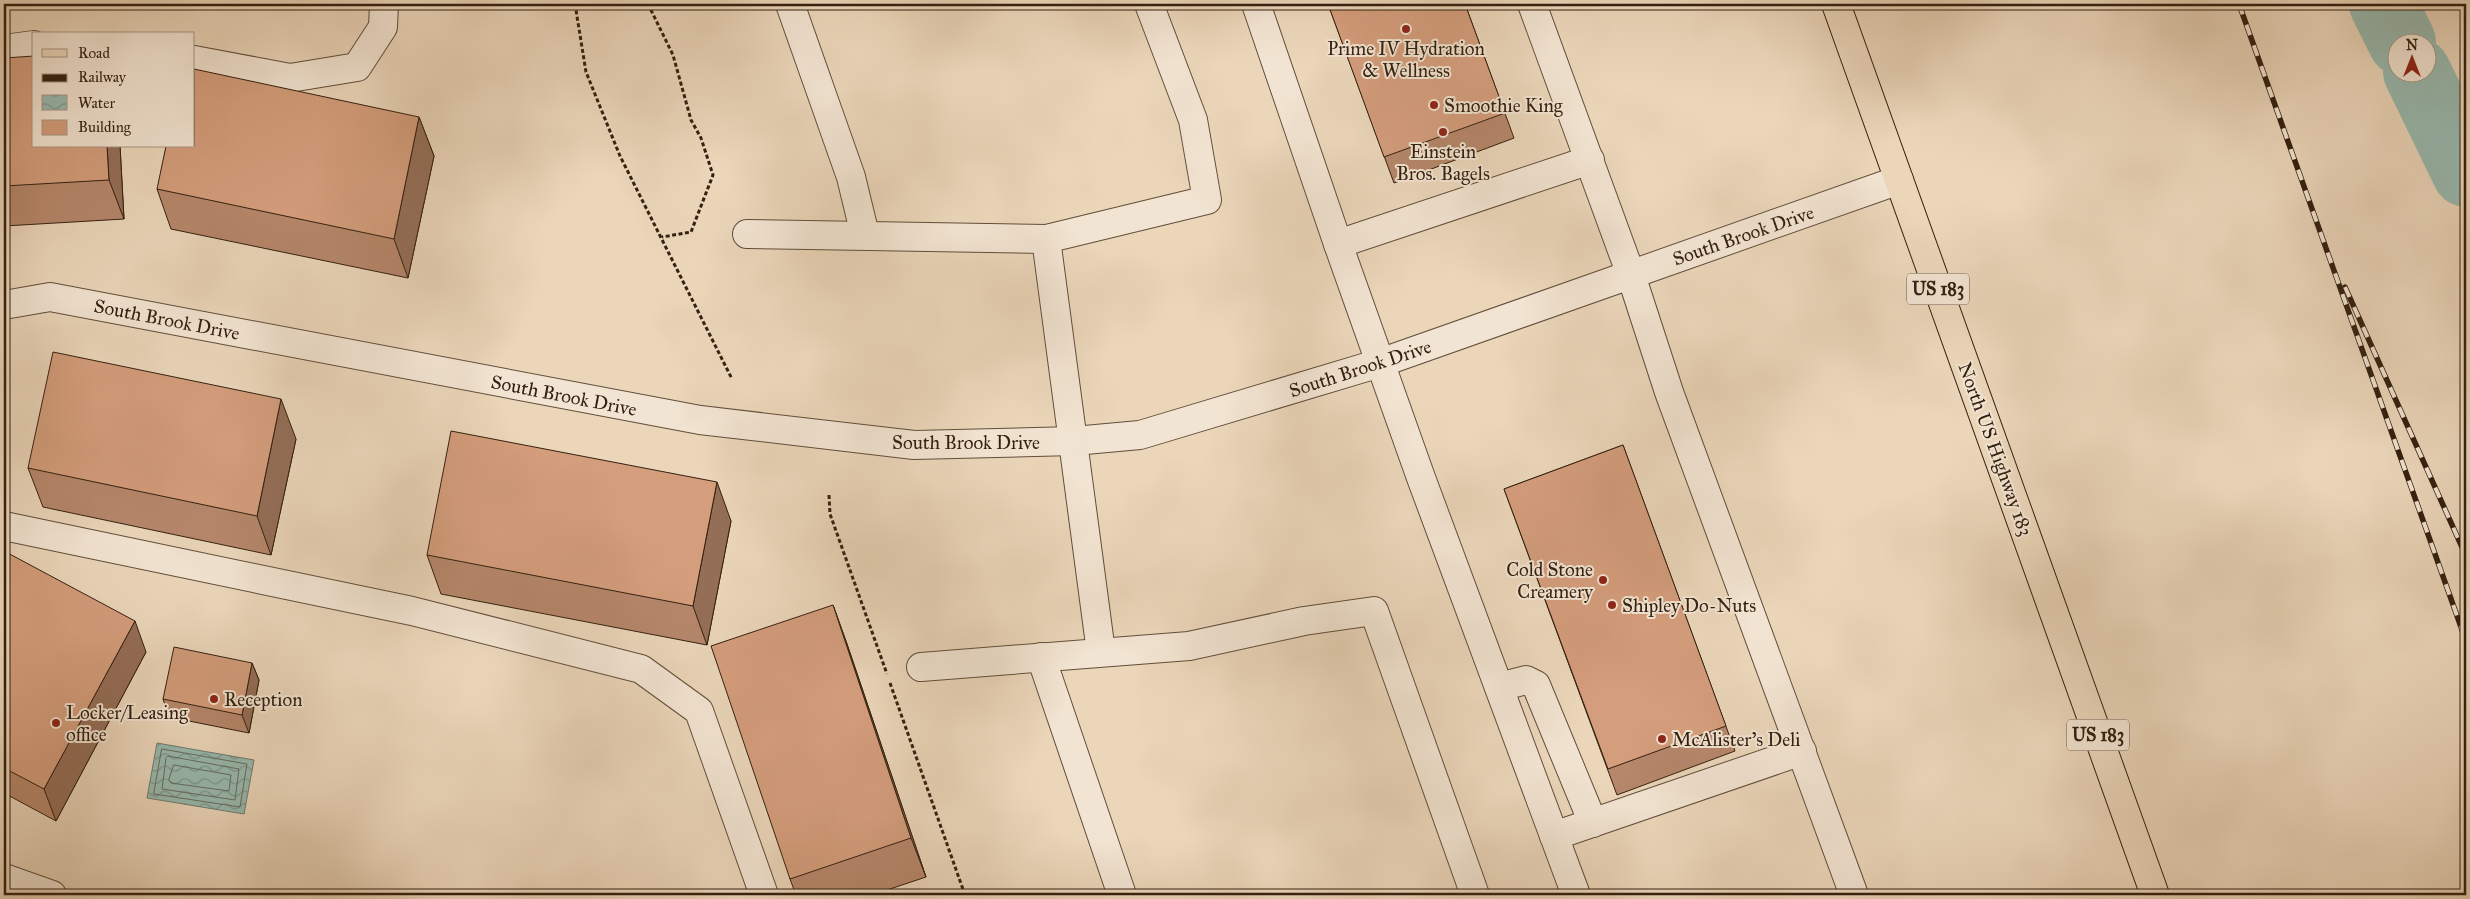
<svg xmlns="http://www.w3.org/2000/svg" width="2470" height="899" font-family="'IM FELL Great Primer',serif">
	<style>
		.water { fill: url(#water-waves); stroke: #707c6f }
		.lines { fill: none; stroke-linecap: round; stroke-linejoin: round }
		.shore { stroke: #666c60; stroke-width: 1 }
		.river { stroke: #98b9af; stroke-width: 68 }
		.minor-casing { stroke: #614e3a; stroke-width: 30 }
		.major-casing { stroke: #332010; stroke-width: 30 }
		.path { stroke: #332010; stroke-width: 3; stroke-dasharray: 4 2.5; stroke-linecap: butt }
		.minor { stroke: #f2e4d2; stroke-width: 28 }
		.major { stroke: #ebd6ba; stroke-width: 28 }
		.rail-casing { stroke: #332010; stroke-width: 5.5 }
		.rail { stroke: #f2e4d2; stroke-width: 4; stroke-dasharray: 11; stroke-linecap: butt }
		.wall { fill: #b6876b; stroke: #332010 }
		.shaded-wall { fill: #946e57; stroke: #332010 }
		.building { fill: #d49d7c; stroke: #332010 }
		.poi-dot { fill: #8f2418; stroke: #f2e4d2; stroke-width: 2 }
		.labels { text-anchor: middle; stroke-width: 4; stroke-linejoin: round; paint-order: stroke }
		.shield { fill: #f2e4d2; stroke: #6c5b4a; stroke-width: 1 }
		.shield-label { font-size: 18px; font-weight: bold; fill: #332010 }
		.poi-label { font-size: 19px; fill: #332010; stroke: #f2e4d2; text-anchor: start }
		.street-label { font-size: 19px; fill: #332010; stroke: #f2e4d2 }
	</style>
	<defs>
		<pattern id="water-waves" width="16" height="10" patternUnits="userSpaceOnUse" patternTransform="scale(1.25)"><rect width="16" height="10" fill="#98b9af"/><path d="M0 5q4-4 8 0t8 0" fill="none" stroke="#7d968d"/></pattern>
	</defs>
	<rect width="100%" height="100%" fill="#ebd6ba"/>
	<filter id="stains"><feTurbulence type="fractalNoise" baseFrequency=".004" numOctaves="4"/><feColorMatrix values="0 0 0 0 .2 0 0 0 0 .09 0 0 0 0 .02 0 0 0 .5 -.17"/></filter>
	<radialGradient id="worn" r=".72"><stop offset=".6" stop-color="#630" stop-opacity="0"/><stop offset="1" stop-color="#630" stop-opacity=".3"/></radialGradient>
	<!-- water -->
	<polygon class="water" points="157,743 254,760 244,814 147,798"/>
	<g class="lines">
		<!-- shore -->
		<g class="shore">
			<polygon points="162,749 247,764 240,807 154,794"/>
			<polygon points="168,756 239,769 235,800 162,789 166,758"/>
			<polygon points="174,765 231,775 229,791 171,783 169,780"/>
		</g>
		<!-- river -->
		<g class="river">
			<polyline points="2383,4 2402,42"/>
			<polyline points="2417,72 2466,173"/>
		</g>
		<!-- minor casing -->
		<g class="minor-casing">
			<g id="minor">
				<polyline points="790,4 851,177 865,235"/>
				<polyline points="1256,4 1338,244 1420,475 1576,895"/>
				<polyline points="1532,4 1631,275 1669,392 1854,895"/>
				<polyline points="4,49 34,45"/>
				<polyline points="194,60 290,78 357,67 383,27 384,4"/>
				<polyline points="747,234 1046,239 1207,200 1193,120 1149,4"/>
				<polyline points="1046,239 1101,652"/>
				<polyline points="1338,244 1590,160"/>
				<polyline points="4,305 50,297 700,420 914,445 1074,441 1140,435 1380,363 1899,180"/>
				<polyline points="4,526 412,611 641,669 699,711 764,895"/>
				<polyline points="1041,657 1122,895"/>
				<polyline points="921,667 1189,646 1304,621 1374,611 1475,895"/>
				<polyline points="1499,687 1526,680 1536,685 1593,823"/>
				<polyline points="1554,836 1802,751"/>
				<polyline points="4,878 52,895"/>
			</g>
		</g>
		<!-- major casing -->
		<g class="major-casing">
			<polyline id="major" points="1836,4 2155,895"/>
		</g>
		<!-- path -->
		<g class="path">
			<polyline points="575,4 586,72 620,156 732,379"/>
			<polyline points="648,4 673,55 691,120 701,138 713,175 691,232 662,237"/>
			<polyline points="829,495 830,514 887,674"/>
			<polyline points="890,683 965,895"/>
		</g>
		<!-- minor -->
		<use href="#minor" class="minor"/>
		<!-- major -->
		<use href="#major" class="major"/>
		<!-- rail casing -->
		<g class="rail-casing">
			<g id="rail">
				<polyline points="2239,4 2466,641"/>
				<polyline points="2345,287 2466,556"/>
			</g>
		</g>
		<!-- rail -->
		<use href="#rail" class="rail"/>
	</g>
	<!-- wall -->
	<g class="wall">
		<polygon points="1328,4 1465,4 1514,138 1394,183"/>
		<polygon points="4,58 34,146 120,146 124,219 4,226"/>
		<polygon points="419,117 434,156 408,278 171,229 157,189"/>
		<polygon points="296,439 271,555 43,507 28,468"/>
		<polygon points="1623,445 1735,751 1617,795 1504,489"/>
		<polygon points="731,521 707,645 441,594 427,555"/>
		<polygon points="4,551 146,652 56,821 4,793"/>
		<polygon points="833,605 847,644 926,877 872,895 796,895 790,879"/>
		<polygon points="252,663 259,680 249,733 169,717 163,699"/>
	</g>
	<!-- shaded-wall -->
	<g class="shaded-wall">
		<polygon points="419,117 434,156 408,278 394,239"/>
		<polygon points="107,146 120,146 124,219 109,180"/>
		<polygon points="281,399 296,439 271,555 257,516"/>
		<polygon points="717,482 731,521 707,645 693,606"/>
		<polygon points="833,605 847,644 926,877 911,838"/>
		<polygon points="135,621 146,652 56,821 44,789"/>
		<polygon points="252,663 259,680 249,733 242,715"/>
	</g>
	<!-- building -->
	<g class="building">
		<polygon points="1328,4 1465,4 1505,113 1384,157"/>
		<polygon points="34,56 34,146 107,146 109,180 4,186 4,58"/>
		<polygon points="194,69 419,117 394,239 157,189 166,146 194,146"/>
		<polygon points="53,352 281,399 257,516 28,468"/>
		<polygon points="451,431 717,482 693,606 427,555"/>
		<polygon points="1623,445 1726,726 1608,769 1504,489"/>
		<polygon points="4,551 135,621 44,789 4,768"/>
		<polygon points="833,605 911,838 790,879 711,646"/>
		<polygon points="174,647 252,663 242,715 163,699"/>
		<polygon points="936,890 938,895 923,895"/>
	</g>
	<!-- markers -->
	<g class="poi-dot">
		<circle cx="1406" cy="29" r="5"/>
		<circle cx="1434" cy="105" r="5"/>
		<circle cx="1443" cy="132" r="5"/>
		<circle cx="1603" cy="580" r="5"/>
		<circle cx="1612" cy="605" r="5"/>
		<circle cx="214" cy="699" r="5"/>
		<circle cx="56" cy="723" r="5"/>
		<circle cx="1662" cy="739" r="5"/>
	</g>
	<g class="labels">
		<!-- shield labels -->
		<g class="shield">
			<rect x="1907" y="273.5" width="62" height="31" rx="4"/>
			<rect x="2067" y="719.5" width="62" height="31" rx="4"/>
		</g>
		<g class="shield-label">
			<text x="1938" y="295">US 183</text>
			<text x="2098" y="741">US 183</text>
		</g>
		<!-- poi labels -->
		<g class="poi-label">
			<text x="1406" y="55" text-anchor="middle">Prime IV Hydration<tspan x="1406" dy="22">&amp; Wellness</tspan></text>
			<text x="1444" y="112">Smoothie King</text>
			<text x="1443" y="158" text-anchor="middle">Einstein<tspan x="1443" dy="22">Bros. Bagels</tspan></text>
			<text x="1593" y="576" text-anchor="end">Cold Stone<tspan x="1593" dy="22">Creamery</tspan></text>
			<text x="1622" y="612">Shipley Do-Nuts</text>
			<text x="224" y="706">Reception</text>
			<text x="66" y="719">Locker/Leasing<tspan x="66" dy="22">office</tspan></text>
			<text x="1672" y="746">McAlister's Deli</text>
		</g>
		<!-- street labels -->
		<g class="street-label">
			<text transform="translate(1743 235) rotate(-19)" y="7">South Brook Drive</text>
			<text transform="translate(167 319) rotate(11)" y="7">South Brook Drive</text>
			<text transform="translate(1360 368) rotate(-18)" y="7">South Brook Drive</text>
			<text transform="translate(564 395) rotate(11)" y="7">South Brook Drive</text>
			<text x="966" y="449">South Brook Drive</text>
			<text transform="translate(1996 449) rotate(70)" y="7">North US Highway 183</text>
		</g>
	</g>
	<!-- margin -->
	<rect width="2470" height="899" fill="none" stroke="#ebd6ba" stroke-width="20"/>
	<rect x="5" y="5" width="2460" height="889" fill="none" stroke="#332010" stroke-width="2.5"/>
	<rect x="10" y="10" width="2450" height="879" fill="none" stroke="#332010"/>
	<!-- legend -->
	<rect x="32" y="32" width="162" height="115" fill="#f2e4d2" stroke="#a69684"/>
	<rect x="42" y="49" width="25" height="8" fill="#ebd6ba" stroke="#a69684"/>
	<text x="78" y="58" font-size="15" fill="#332010">Road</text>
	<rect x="42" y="74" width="25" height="8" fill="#332010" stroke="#a69684"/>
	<text x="78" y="82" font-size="15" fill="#332010">Railway</text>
	<rect x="42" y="95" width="25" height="15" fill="url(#water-waves)" stroke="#a69684"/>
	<text x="78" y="108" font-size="15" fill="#332010">Water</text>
	<rect x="42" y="120" width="25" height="15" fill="#d49d7c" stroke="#a69684"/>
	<text x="78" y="132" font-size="15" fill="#332010">Building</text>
	<!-- north arrow -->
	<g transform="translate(2412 58)"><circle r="24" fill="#f2e4d2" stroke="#a69684"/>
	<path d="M0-4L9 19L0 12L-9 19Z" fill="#8f2418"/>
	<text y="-8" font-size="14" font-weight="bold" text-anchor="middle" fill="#332010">N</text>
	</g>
	<rect width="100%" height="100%" filter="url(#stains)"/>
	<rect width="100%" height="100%" fill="url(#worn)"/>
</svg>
